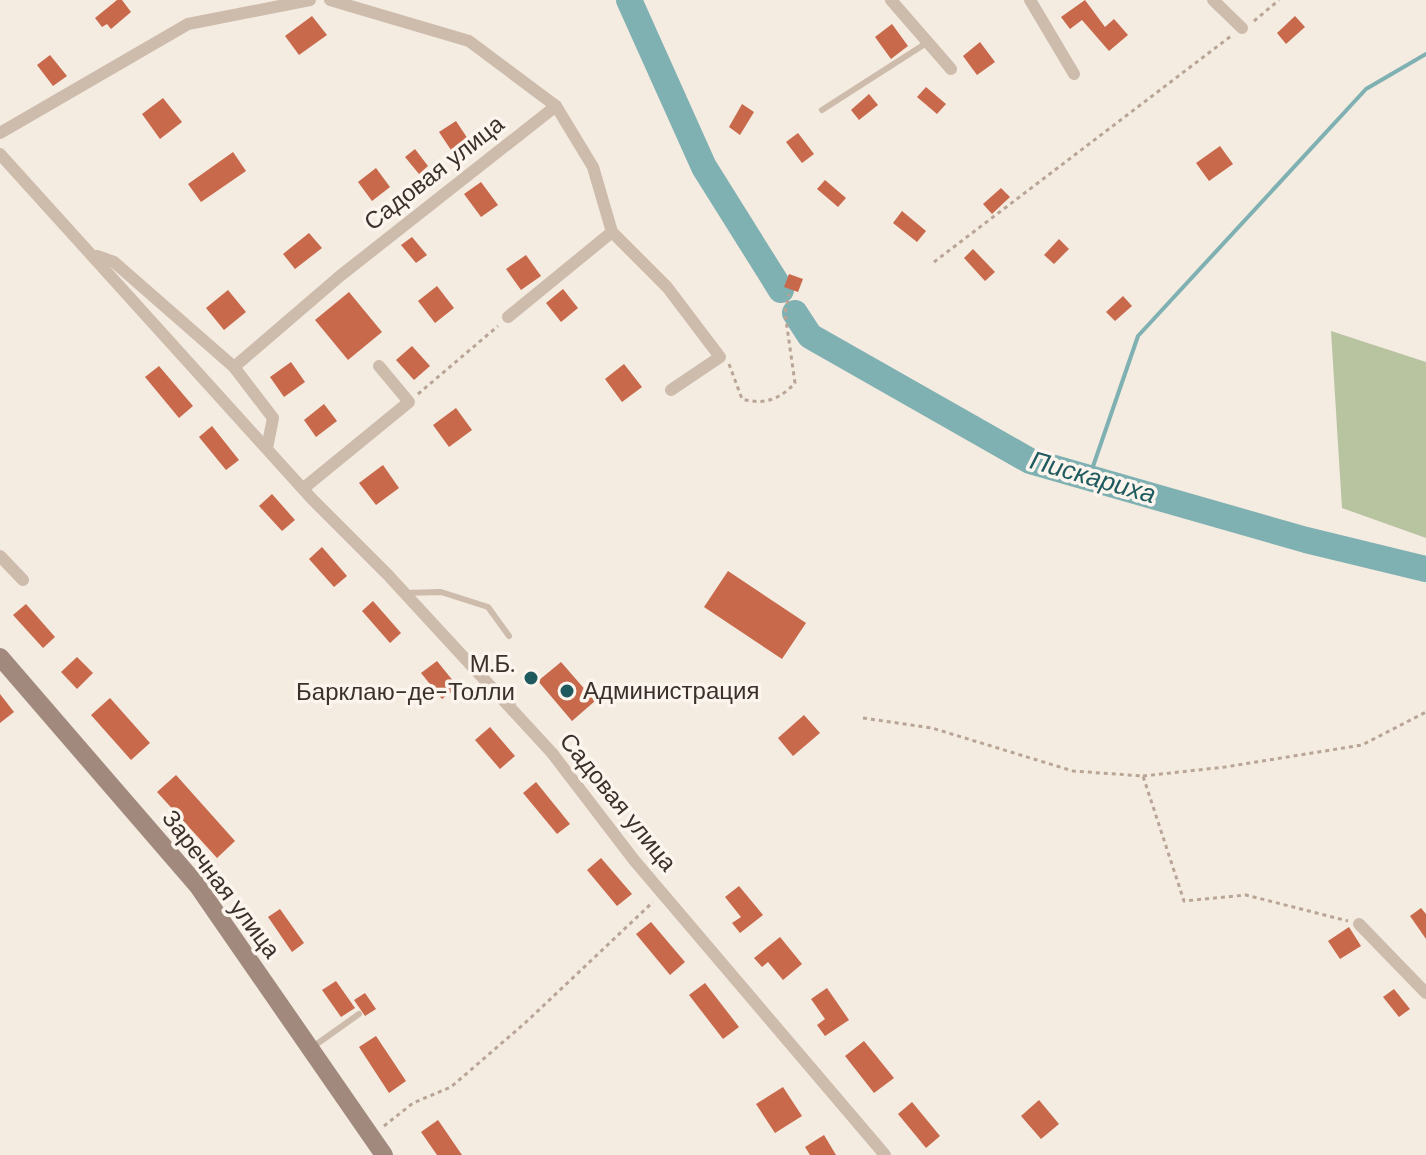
<svg xmlns="http://www.w3.org/2000/svg" width="1426" height="1155" font-family="'DM Sans',sans-serif">
	<style>
		.green { fill: #b8c4a0 }
		.lines { fill: none; stroke-linecap: round; stroke-linejoin: round }
		.stream { stroke: #7fb0b2; stroke-width: 4 }
		.river { stroke: #7fb0b2; stroke-width: 26 }
		.building { fill: #c8694b }
		.path { stroke: #b9a596; stroke-width: 3; stroke-dasharray: 4 4; stroke-linecap: butt }
		.lane { stroke: #cdbbac; stroke-width: 6 }
		.street { stroke: #cdbbac; stroke-width: 12 }
		.secondary { stroke: #a18a7d; stroke-width: 18 }
		.poi-dot { fill: #1f5a5e; stroke: #fbf5ee; stroke-width: 3 }
		.labels { text-anchor: middle; stroke-width: 7; stroke-linejoin: round; paint-order: stroke }
		.street-label { font-size: 24px; fill: #3b302b; stroke: #fbf5ee }
		.poi-label { font-size: 24px; fill: #3b302b; stroke: #fbf5ee; text-anchor: end }
		.water-label { font-size: 26px; font-style: italic; fill: #1f5a5e; stroke: #fbf5ee }
	</style>
	<rect width="100%" height="100%" fill="#f4ebe1"/>
	<!-- green -->
	<polygon class="green" points="1331,331 1426,362 1426,538 1342,508"/>
	<g class="lines">
		<!-- stream -->
		<polyline class="stream" points="1089,478 1138,336 1366,89 1426,54"/>
		<!-- river -->
		<g class="river">
			<polyline points="629,0 704,167 781,290"/>
			<polyline points="795,313 810,336 1030,461 1306,540 1426,569"/>
		</g>
	</g>
	<!-- building -->
	<g class="building">
		<polygon points="117,0 122,0 131,12 111,29 107,24 102,27 95,18"/>
		<polygon points="1085,0 1105,27 1114,19 1128,35 1109,51 1082,20 1070,29 1061,17"/>
		<polygon points="312,16 327,35 299,55 285,36"/>
		<polygon points="1295,16 1305,27 1286,44 1277,33"/>
		<polygon points="892,24 908,46 891,59 875,37"/>
		<polygon points="980,42 995,62 977,75 963,56"/>
		<polygon points="50,55 67,76 53,86 37,65"/>
		<polygon points="926,87 946,104 937,114 917,97"/>
		<polygon points="869,94 878,105 859,120 851,110"/>
		<polygon points="163,98 182,122 160,139 142,114"/>
		<polygon points="742,104 754,112 740,135 729,127"/>
		<polygon points="456,121 470,142 453,153 439,132"/>
		<polygon points="798,133 814,154 802,163 786,142"/>
		<polygon points="1220,146 1233,164 1209,181 1196,163"/>
		<polygon points="415,149 428,166 419,174 405,157"/>
		<polygon points="233,152 246,171 201,202 188,184"/>
		<polygon points="376,168 390,187 372,201 358,182"/>
		<polygon points="825,180 846,198 838,207 817,189"/>
		<polygon points="481,182 498,205 481,217 464,194"/>
		<polygon points="1001,188 1010,197 992,214 983,204"/>
		<polygon points="902,211 926,231 917,242 893,223"/>
		<polygon points="309,233 322,248 295,269 283,254"/>
		<polygon points="412,237 427,255 416,263 401,245"/>
		<polygon points="1059,239 1069,249 1054,264 1044,255"/>
		<polygon points="973,249 995,272 985,281 964,258"/>
		<polygon points="526,255 541,276 521,290 506,269"/>
		<polygon points="789,274 803,279 798,292 784,287"/>
		<polygon points="437,286 454,308 435,323 418,301"/>
		<polygon points="563,289 578,308 561,322 546,303"/>
		<polygon points="228,290 246,312 224,330 206,308"/>
		<polygon points="349,292 382,332 348,360 315,320"/>
		<polygon points="1123,296 1132,306 1115,321 1106,312"/>
		<polygon points="412,346 430,366 414,380 396,360"/>
		<polygon points="291,362 305,382 284,397 270,377"/>
		<polygon points="624,364 642,387 622,402 605,379"/>
		<polygon points="159,366 193,406 179,418 145,377"/>
		<polygon points="324,404 337,421 316,437 304,420"/>
		<polygon points="456,408 472,430 449,447 433,425"/>
		<polygon points="212,426 239,460 226,470 199,437"/>
		<polygon points="383,465 399,488 376,505 359,483"/>
		<polygon points="272,494 295,520 282,531 259,506"/>
		<polygon points="322,547 347,576 334,587 309,559"/>
		<polygon points="728,571 806,623 782,659 704,607"/>
		<polygon points="373,601 401,633 390,643 362,611"/>
		<polygon points="26,604 55,637 43,648 13,615"/>
		<polygon points="77,657 93,673 77,689 61,672"/>
		<polygon points="437,661 458,687 442,699 421,673"/>
		<polygon points="561,662 595,701 572,721 538,681"/>
		<polygon points="0,694 14,712 0,723"/>
		<polygon points="110,698 150,743 131,760 91,715"/>
		<polygon points="804,715 820,733 793,756 778,738"/>
		<polygon points="490,727 515,756 500,769 475,740"/>
		<polygon points="176,775 235,841 217,858 157,792"/>
		<polygon points="536,782 570,824 557,834 523,793"/>
		<polygon points="601,858 632,894 617,906 587,870"/>
		<polygon points="739,886 763,915 740,933 732,923 741,917 725,897"/>
		<polygon points="1421,908 1426,914 1426,939 1410,916"/>
		<polygon points="280,909 304,943 292,952 268,917"/>
		<polygon points="651,922 685,962 670,975 636,934"/>
		<polygon points="1349,927 1361,946 1340,959 1328,941"/>
		<polygon points="780,937 802,964 783,980 768,962 762,967 754,958"/>
		<polygon points="336,981 355,1008 341,1017 322,990"/>
		<polygon points="705,983 739,1027 723,1039 689,995"/>
		<polygon points="827,988 849,1020 825,1036 817,1025 825,1019 811,999"/>
		<polygon points="1394,989 1410,1009 1399,1017 1383,997"/>
		<polygon points="365,993 376,1009 365,1016 354,1000"/>
		<polygon points="376,1036 406,1081 389,1093 359,1047"/>
		<polygon points="864,1041 894,1078 874,1093 845,1056"/>
		<polygon points="783,1087 802,1116 775,1133 756,1104"/>
		<polygon points="1039,1100 1059,1124 1041,1139 1021,1116"/>
		<polygon points="912,1102 940,1136 926,1148 898,1114"/>
		<polygon points="438,1120 462,1155 437,1155 421,1132"/>
		<polygon points="824,1135 836,1155 810,1155 805,1147"/>
	</g>
	<g class="lines">
		<!-- path -->
		<g class="path">
			<polyline points="1254,21 1279,0"/>
			<polyline points="934,262 1231,36"/>
			<path d="M729 364 742 399C764 405 779 400 795 383L785 313 789 294"/>
			<polyline points="418,394 498,326"/>
			<polyline points="863,718 932,728 1073,771 1143,776 1184,901 1246,895 1348,921"/>
			<polyline points="1143,776 1225,767 1362,745 1426,712"/>
			<polyline points="384,1126 413,1103 451,1087 525,1023 653,902"/>
		</g>
		<!-- lane -->
		<g class="lane">
			<polyline points="822,110 928,42"/>
			<polyline points="404,593 441,592 488,607 509,636"/>
			<polyline points="512,691 513,707"/>
			<polyline points="314,1046 359,1014"/>
		</g>
		<!-- street -->
		<g class="street">
			<polyline points="330,0 469,41 556,106 593,167 612,232 667,287 720,357 671,390"/>
			<polyline points="891,0 951,69"/>
			<polyline points="1030,0 1074,74"/>
			<polyline points="1213,0 1242,28"/>
			<polyline points="0,133 188,24 310,0"/>
			<polyline points="0,154 312,499 387,574 552,753 634,860 885,1155"/>
			<polyline points="97,256 114,262 234,367 273,418 267,448"/>
			<polyline points="508,317 612,232"/>
			<polyline points="234,367 340,276 556,106"/>
			<polyline points="305,487 409,402 379,366"/>
			<polyline points="0,556 23,580"/>
			<polyline points="1359,924 1426,993"/>
		</g>
		<!-- secondary -->
		<polyline class="secondary" points="0,657 197,885 384,1155"/>
	</g>
	<!-- markers -->
	<g class="poi-dot">
		<circle cx="531" cy="678" r="8"/>
		<circle cx="567" cy="691" r="8"/>
	</g>
	<g class="labels">
		<!-- street labels -->
		<g class="street-label">
			<text transform="translate(434 173) rotate(-38)" y="8">Садовая улица</text>
			<text transform="translate(618 802) rotate(51)" y="8">Садовая улица</text>
			<text transform="translate(221 884) rotate(53)" y="8">Заречная улица</text>
		</g>
		<!-- poi labels -->
		<g class="poi-label">
			<text x="515" y="672">М.Б.<tspan x="515" dy="28">Барклаю-де-Толли</tspan></text>
			<text x="583" y="699" text-anchor="start">Администрация</text>
		</g>
		<!-- water labels -->
		<g class="water-label">
			<text transform="translate(1093 477) rotate(16)" y="9">Пискариха</text>
		</g>
	</g>
</svg>
